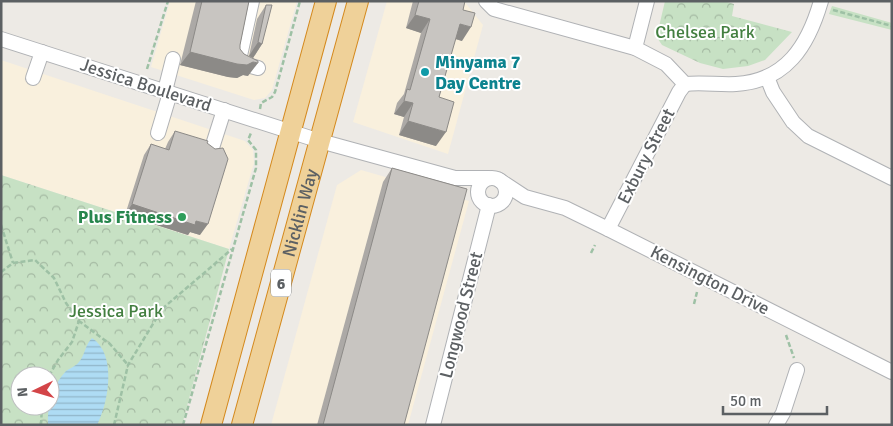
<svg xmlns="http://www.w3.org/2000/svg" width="893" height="426" font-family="Signika,sans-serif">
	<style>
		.commercial { fill: #f9f0dd }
		.green { fill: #c7e1c4 }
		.forest { fill: url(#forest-crowns); fill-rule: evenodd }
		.water { fill: url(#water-rules) }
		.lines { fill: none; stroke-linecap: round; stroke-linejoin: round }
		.minor-casing { stroke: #b0b2b5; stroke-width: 16 }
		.highway-casing { stroke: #d4891d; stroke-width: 22 }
		.path { stroke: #9ec1a5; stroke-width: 2.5; stroke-dasharray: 5 2.5; stroke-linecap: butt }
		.minor { stroke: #fff; stroke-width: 14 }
		.highway { stroke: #efd199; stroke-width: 20 }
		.wall { fill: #aca9a6 }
		.shaded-wall { fill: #8c8a87 }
		.building { fill: #c8c5c1; stroke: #8c8a87 }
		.culture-dot { fill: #0f9aa8; stroke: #fff; stroke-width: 2 }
		.leisure-dot { fill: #2e9e5b; stroke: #fff; stroke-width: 2 }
		.labels { text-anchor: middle; stroke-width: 4; stroke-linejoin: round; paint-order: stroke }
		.shield { fill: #fff; stroke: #8d9092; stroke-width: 1 }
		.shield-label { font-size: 16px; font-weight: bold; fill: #5c6063 }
		.park-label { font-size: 18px; fill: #437f40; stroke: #fff }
		.culture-label { font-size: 18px; font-weight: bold; fill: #0d838f; stroke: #fff; text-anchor: start }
		.street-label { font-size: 18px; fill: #5c6063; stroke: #fff }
		.leisure-label { font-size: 18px; font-weight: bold; fill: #27864d; stroke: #fff; text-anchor: end }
	</style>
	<defs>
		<pattern id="forest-crowns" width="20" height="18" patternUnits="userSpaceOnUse" patternTransform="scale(1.25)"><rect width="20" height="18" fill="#c7e1c4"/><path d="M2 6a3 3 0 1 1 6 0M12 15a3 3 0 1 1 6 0" fill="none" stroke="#a5baa3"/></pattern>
		<pattern id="water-rules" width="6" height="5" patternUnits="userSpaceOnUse" patternTransform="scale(1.25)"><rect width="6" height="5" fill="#aedcf4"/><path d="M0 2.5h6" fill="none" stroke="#91b6c9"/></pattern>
	</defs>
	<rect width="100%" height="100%" fill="#edeae5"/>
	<!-- commercial -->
	<g class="commercial">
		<polygon points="170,1 297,1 272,90 265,98 254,100 151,67"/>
		<polygon points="387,1 464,1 483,25 448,154 353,122"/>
		<polygon points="1,60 245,141 253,150 254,163 229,249 1,175"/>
		<polygon points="361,170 469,201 408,425 271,425 337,185"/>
	</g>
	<!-- green -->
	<polygon class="green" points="832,6 892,23 892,30 829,14"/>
	<!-- forest -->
	<g class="forest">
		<polygon points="665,1 724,1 734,4 732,16 792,32 765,60 748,66 723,69 700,63 662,45 658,39 658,31"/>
		<path d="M1 175 229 249 182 425H1ZM20 376H50V406H20Z"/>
	</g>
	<!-- water -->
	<path class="water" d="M92 338C117 354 109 402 97 425H48C47 405 52 386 66 371 70 368 76 366 79 362 85 355 85 345 92 338Z"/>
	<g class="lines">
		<!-- minor casing -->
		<g class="minor-casing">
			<g id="minor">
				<polyline points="252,1 239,60 247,65 258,68"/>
				<polyline points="486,1 494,9 635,48 666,64 685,84"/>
				<polyline points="1,39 320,141 455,178 489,178"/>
				<polyline points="635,48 647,1"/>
				<polyline points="767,77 773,92 793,122 808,136 892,178"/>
				<polyline points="33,78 42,52"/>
				<path d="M685 84C702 82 719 85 736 84 786 81 808 46 821 1"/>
				<polyline points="165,91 173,59"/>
				<polyline points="158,133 170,93"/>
				<polyline points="211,151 224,110"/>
				<circle cx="492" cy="192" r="14"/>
				<polyline points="499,180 525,197 565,208 608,229 892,372"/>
				<polyline points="608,229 679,92 685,84"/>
				<polyline points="433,425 489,205"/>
				<polyline points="776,425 783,413 797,370"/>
			</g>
		</g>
		<!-- highway casing -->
		<g class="highway-casing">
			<g id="highway">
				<polyline points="211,425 326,1"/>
				<path id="s1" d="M242 425 358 1"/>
			</g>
		</g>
		<!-- path -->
		<g class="path">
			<polyline points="833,10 892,26"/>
			<polyline points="147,69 168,1"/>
			<polyline points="260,109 261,103 272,97 275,92 300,1"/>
			<polyline points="1,225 13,263"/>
			<polyline points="591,253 595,245"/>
			<polyline points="1,272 13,263 35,260 54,278 66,303 79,321 110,344 128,365"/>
			<polyline points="694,304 697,292"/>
			<polyline points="786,335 794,358"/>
			<polyline points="49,376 58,360 72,342 79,321"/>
			<polyline points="41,425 42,406"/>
			<polyline points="114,425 128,365 162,309 232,249"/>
			<polyline points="183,425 256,168 256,150 248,140 251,133"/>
		</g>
		<!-- minor -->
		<use href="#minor" class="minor"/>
		<!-- highway -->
		<use href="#highway" class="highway"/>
	</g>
	<!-- wall -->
	<g class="wall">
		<polygon points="196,1 249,1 240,45 240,49 248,76 243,75 237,78 228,77 180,65"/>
		<polygon points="413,1 465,1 463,10 462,41 455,39 439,97 436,146 399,135 404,117 394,114 397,103 404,94 421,33 406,28"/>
		<polygon points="266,5 262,44 253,58 249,56 257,19"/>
		<polygon points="175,131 200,235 190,232 188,235 125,215 144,155 151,144 165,149 168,142"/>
		<polygon points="392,168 404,425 317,425 383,182"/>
	</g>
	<!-- shaded-wall -->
	<g class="shaded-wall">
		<polygon points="415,15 430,19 421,33 406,28"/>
		<polygon points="460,24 471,27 462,41 450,37"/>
		<polygon points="258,42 262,44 253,58 249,56"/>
		<polygon points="190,52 253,62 258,63 248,76 243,75 237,78 228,77 180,65"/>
		<polygon points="404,101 413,103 404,117 394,114"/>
		<polygon points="408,121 446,132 436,146 399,135"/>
		<polygon points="132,204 196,221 208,224 200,235 190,232 188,235 125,215"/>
	</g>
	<!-- building -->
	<g class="building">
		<polygon points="202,1 249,1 240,45 240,49 244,54 258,61 258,63 253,62 247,65 237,64 190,52"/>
		<polygon points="419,1 465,1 463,10 475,13 471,27 460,24 439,97 454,102 446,132 408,121 413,103 404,101 407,89 410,90 430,19 415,15"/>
		<polygon points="266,5 272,5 262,44 258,42"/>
		<polygon points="175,131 208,141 207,143 215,149 223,148 228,159 208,224 196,221 195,225 132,204 151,144 169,150"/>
		<polygon points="392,168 467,189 404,425 323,425"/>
	</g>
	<!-- markers -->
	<circle class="culture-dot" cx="425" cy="72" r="5"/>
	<circle class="leisure-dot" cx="182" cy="217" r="5"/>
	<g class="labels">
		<!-- shield labels -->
		<rect class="shield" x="271" y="269.5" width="20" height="27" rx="4"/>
		<g class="shield-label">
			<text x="281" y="289">6</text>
		</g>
		<!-- park labels -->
		<g class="park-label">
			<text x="705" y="38">Chelsea Park</text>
			<text x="116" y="317">Jessica Park</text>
		</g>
		<!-- culture labels -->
		<g class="culture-label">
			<text x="435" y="68">Minyama 7<tspan x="435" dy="21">Day Centre</tspan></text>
		</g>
		<!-- street labels -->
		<g class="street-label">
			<text transform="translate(146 85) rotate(18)" y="6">Jessica Boulevard</text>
			<text transform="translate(646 156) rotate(-63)" y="6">Exbury Street</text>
			<text dy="6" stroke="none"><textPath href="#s1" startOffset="220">Nicklin Way</textPath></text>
			<text transform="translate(710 280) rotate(27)" y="6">Kensington Drive</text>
			<text transform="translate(461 315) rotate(-76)" y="6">Longwood Street</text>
		</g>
		<!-- leisure labels -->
		<g class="leisure-label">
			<text x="172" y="223">Plus Fitness</text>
		</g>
	</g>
	<!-- border -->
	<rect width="893" height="426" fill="none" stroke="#5c6063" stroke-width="5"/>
	<!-- north arrow -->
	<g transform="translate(35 391) rotate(265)"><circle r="24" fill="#ffffff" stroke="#bebfc1"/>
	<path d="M0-4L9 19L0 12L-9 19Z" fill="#d34548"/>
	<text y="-8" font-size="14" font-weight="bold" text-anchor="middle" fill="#5c6063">N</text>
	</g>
	<!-- scale -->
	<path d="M723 406v8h104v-8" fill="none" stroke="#5c6063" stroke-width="2.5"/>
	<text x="730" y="406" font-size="15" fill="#5c6063" stroke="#ffffff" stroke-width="4" paint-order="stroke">50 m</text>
</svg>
